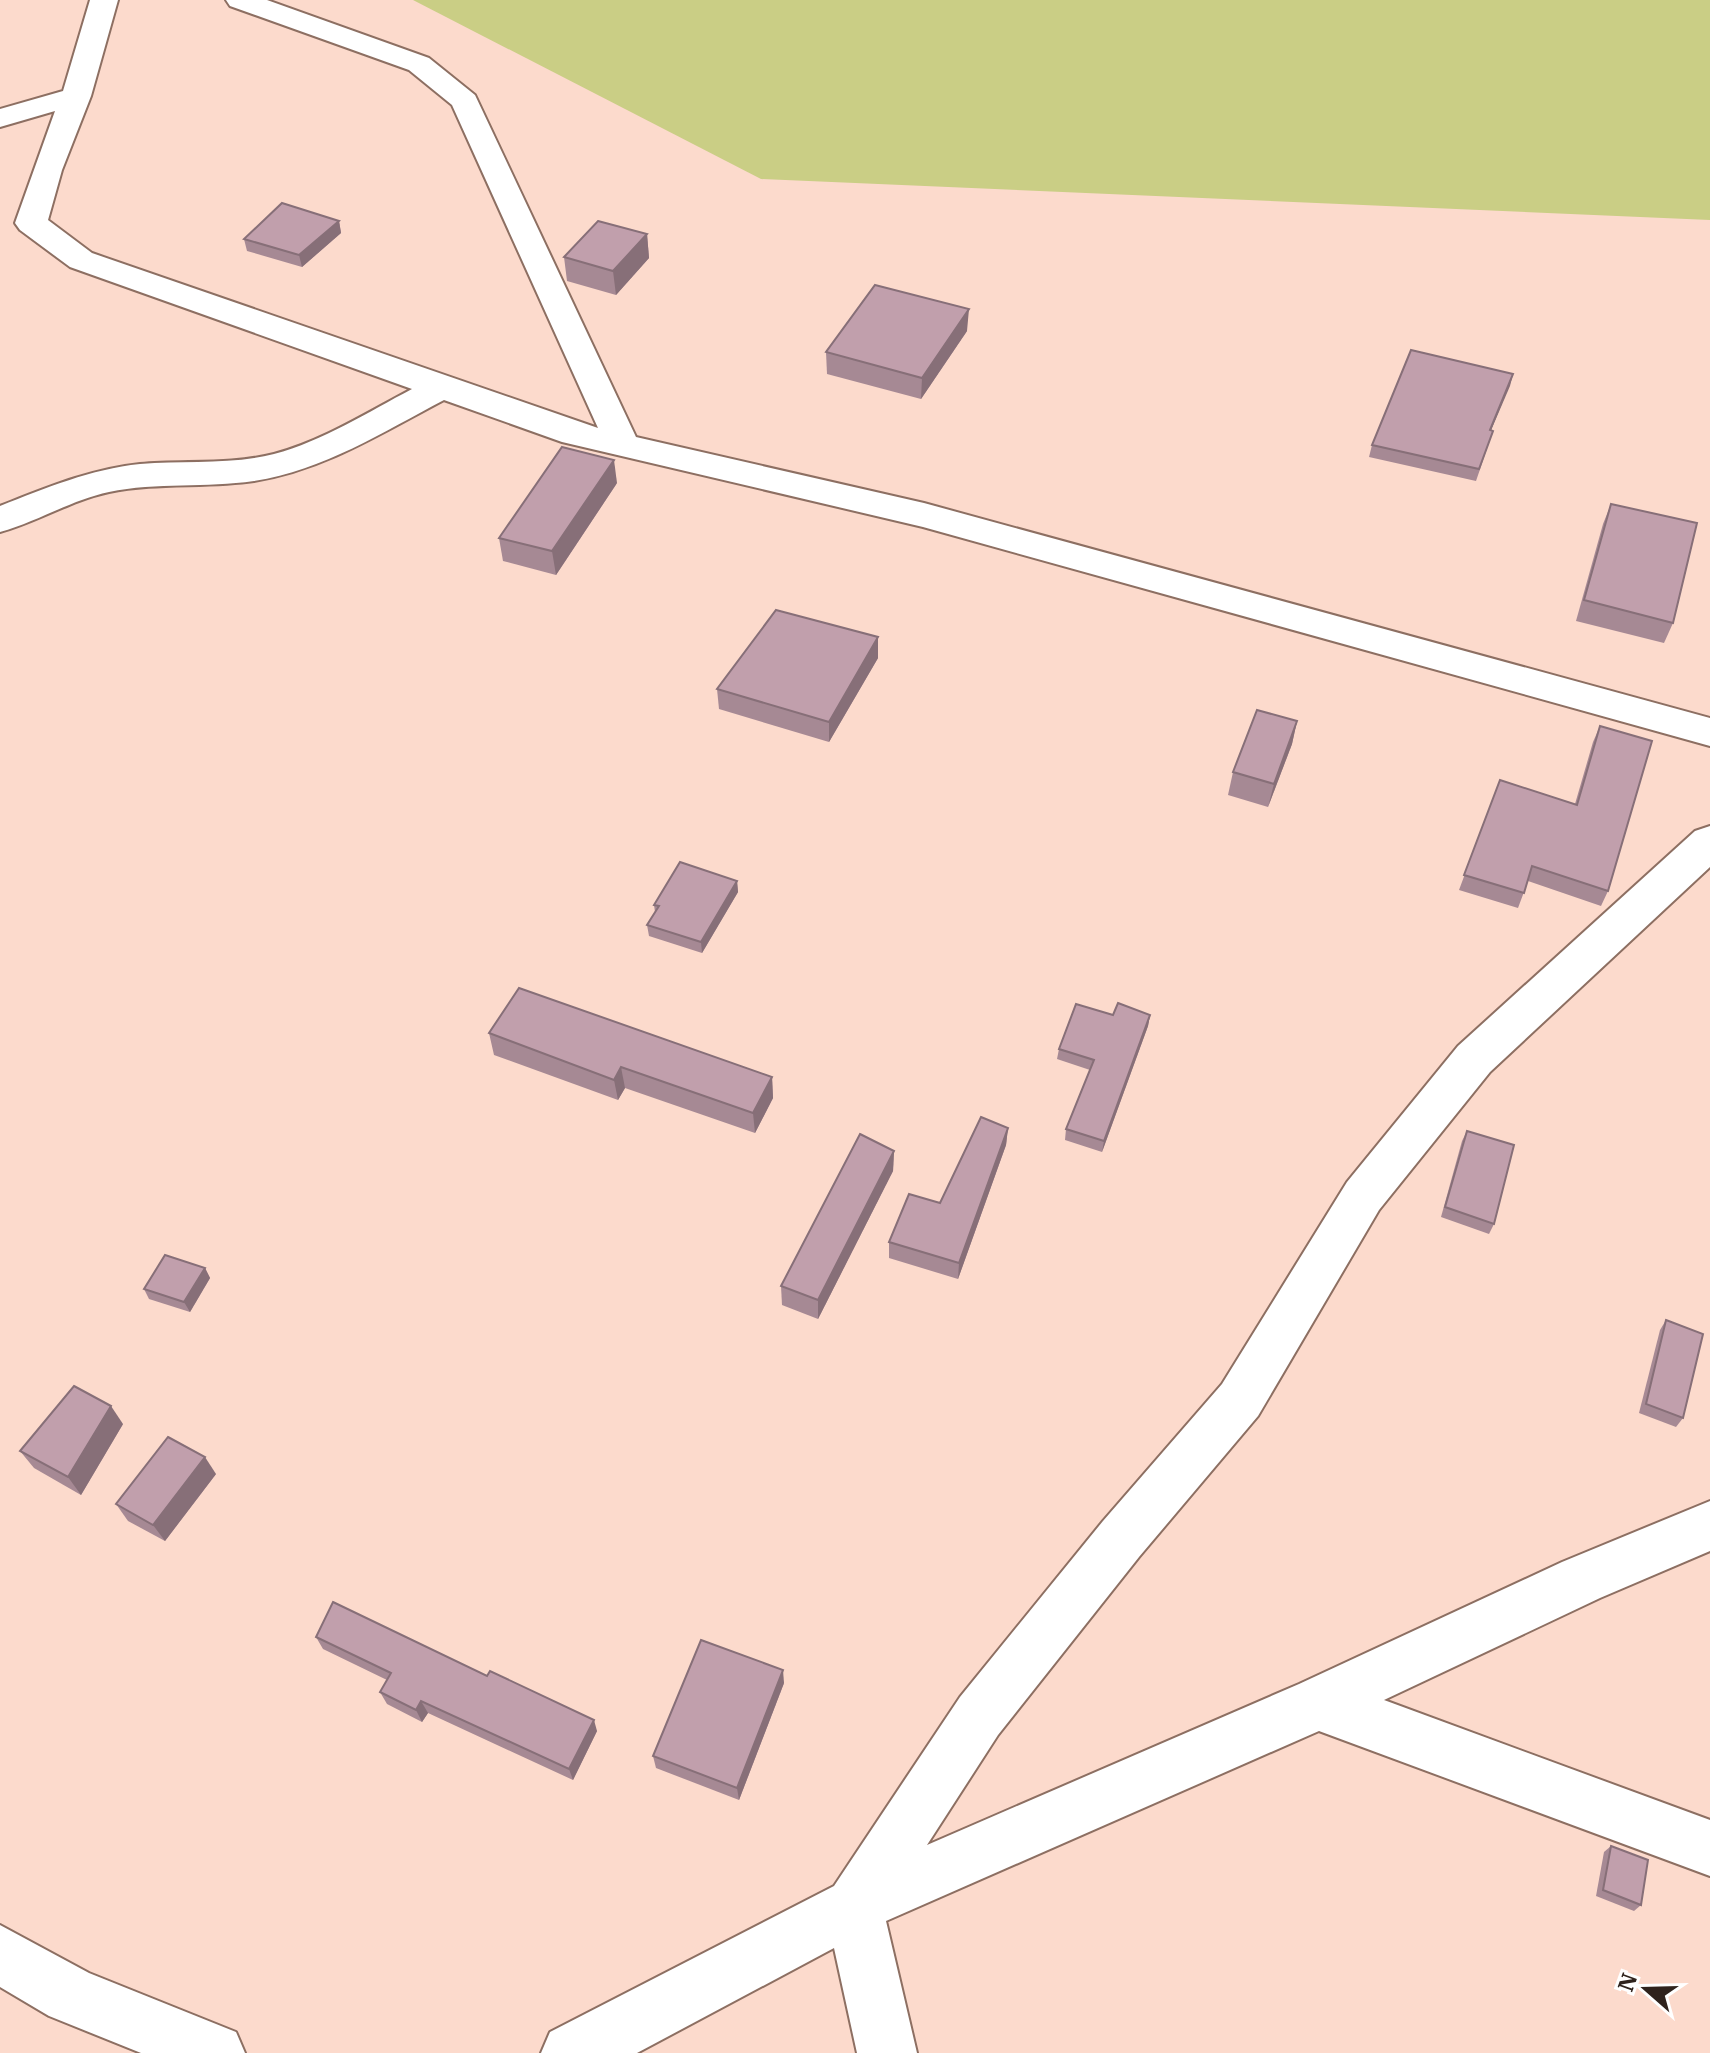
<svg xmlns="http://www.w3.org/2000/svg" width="1710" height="2053" font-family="'IBM Plex Serif',serif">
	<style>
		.green { fill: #cace85 }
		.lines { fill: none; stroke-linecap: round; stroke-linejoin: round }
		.minor-casing { stroke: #8d6f62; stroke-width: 4 }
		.minor { fill: #fff; fill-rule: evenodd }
		.wall { fill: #a68994 }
		.shaded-wall { fill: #876f78 }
		.building { fill: #c19fac; stroke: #876f78; stroke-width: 2 }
	</style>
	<rect width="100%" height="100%" fill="#fcdacc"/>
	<!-- green -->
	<polygon class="green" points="413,0 1710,0 1710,220 761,179"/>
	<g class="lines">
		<!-- minor casing -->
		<g class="minor-casing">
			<g id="minor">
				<path d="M90 0H118L91 96 62 170 48 220 92 253 598 428 452 105 409 70 230 6 226 0H267L429 58 475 95 636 437 924 503 1710 718V746L923 527 562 442 444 400C383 432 324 470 254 481 206 488 157 482 109 492 71 500 37 522 0 532V506C46 488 91 469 140 464 185 460 230 465 274 454 323 441 368 412 412 389L70 267 20 230 15 223 55 111 0 127V109L63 91Z"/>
				<polygon points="1710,826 1710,867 1490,1072 1379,1210 1258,1416 1139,1557 998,1735 927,1845 1299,1684 1562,1562 1710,1501 1710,1551 1600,1598 1384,1700 1710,1820 1710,1876 1319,1731 886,1921 917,2053 857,2053 834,1948 637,2053 541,2053 550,2032 834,1886 960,1697 1103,1521 1222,1384 1347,1182 1458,1046 1695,831"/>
				<polygon points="0,1925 89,1973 236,2032 245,2053 141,2053 49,2016 0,1987"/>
			</g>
		</g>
		<!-- minor -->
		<use href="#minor" class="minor"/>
	</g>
	<!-- wall -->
	<g class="wall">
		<polygon points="339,221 341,233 302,267 247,251 244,239"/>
		<polygon points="647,234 649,258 616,295 567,281 564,257"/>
		<polygon points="967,331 921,399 827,374 826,352"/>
		<polygon points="1513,374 1491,430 1493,431 1489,443 1476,481 1369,457 1372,445"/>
		<polygon points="617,483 556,575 503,561 499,538"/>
		<polygon points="1611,504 1673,623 1664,643 1576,621 1603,524"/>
		<polygon points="878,637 878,658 829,742 719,709 717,689"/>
		<polygon points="1297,721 1292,744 1268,807 1228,795 1233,772"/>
		<polygon points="1600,726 1608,891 1601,906 1528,881 1518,908 1459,890 1500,780 1575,804 1593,742"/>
		<polygon points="737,881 738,892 702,953 649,936 647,925 655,912 654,905"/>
		<polygon points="1113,1015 1150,1015 1148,1026 1102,1152 1065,1140 1066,1129 1090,1070 1057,1059 1059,1049"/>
		<polygon points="489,1033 772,1077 773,1098 755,1133 625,1088 618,1100 494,1055"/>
		<polygon points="1008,1128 1006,1145 958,1279 889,1258 889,1242 940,1203"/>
		<polygon points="1467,1131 1494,1224 1489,1234 1441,1217 1462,1141"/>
		<polygon points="894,1151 893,1171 818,1319 782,1305 781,1286"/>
		<polygon points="205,1268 210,1278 190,1312 149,1299 144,1289"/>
		<polygon points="1666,1320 1683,1418 1676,1427 1639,1413 1660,1330"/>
		<polygon points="123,1424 81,1495 34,1468 20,1451"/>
		<polygon points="216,1474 165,1541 128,1521 116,1504"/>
		<polygon points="316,1637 597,1731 573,1780 428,1713 422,1722 387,1704 380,1692 387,1680 323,1649"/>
		<polygon points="784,1683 739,1800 656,1768 653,1756"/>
		<polygon points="1611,1846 1641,1905 1634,1911 1596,1896 1604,1852"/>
	</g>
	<!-- shaded-wall -->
	<g class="shaded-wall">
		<polygon points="339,221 341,233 302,267 299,255"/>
		<polygon points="647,234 649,258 616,295 613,271"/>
		<polygon points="969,309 967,331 921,399 922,378"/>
		<polygon points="1513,374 1510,386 1486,442 1490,430"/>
		<polygon points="614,460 617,483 556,575 552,551"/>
		<polygon points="878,637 878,658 829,742 829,722"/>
		<polygon points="1297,721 1292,744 1268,807 1274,784"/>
		<polygon points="737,881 738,892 702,953 701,942"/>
		<polygon points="1150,1015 1148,1026 1102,1152 1104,1141"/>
		<polygon points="621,1067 625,1088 618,1100 614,1080"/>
		<polygon points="772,1077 773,1098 755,1133 753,1113"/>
		<polygon points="1008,1128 1006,1145 958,1279 959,1263"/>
		<polygon points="894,1151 893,1171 818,1319 818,1300"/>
		<polygon points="205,1268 210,1278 190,1312 184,1302"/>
		<polygon points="111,1406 123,1424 81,1495 68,1477"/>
		<polygon points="205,1457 216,1474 165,1541 153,1525"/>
		<polygon points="783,1670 784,1683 739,1800 737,1788"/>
		<polygon points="421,1701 428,1713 422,1722 416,1710"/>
		<polygon points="594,1720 597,1731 573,1780 569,1769"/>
	</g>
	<!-- building -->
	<g class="building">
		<polygon points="282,203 339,221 299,255 244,239"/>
		<polygon points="598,221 647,234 613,271 564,257"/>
		<polygon points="875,285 969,309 922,378 826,352"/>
		<polygon points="1411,350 1513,374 1490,430 1493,431 1479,469 1372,445"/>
		<polygon points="562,447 614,460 552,551 499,538"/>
		<polygon points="1611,504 1697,523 1673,623 1584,600"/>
		<polygon points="776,610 878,637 829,722 717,689"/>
		<polygon points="1257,710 1297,721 1274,784 1233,772"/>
		<polygon points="1600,726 1652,741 1608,891 1532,866 1524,893 1464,875 1500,780 1577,805"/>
		<polygon points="680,862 737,881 701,942 647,925 659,906 654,905"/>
		<polygon points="519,988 772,1077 753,1113 621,1067 614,1080 489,1033"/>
		<polygon points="1118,1003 1150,1015 1104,1141 1066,1129 1094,1060 1059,1049 1076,1004 1113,1015"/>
		<polygon points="981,1117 1008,1128 959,1263 889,1242 909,1194 940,1203"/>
		<polygon points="1467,1131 1514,1145 1494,1224 1445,1207"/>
		<polygon points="860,1134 894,1151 818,1300 781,1286"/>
		<polygon points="165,1255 205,1268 184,1302 144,1289"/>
		<polygon points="1666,1320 1703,1334 1683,1418 1646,1404"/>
		<polygon points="74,1386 111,1406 68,1477 20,1451"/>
		<polygon points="168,1437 205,1457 153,1525 116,1504"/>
		<polygon points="333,1602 487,1676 490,1671 594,1720 569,1769 421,1701 416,1710 380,1692 391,1673 316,1637"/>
		<polygon points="701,1640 783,1670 737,1788 653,1756"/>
		<polygon points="1611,1846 1648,1860 1641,1905 1603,1890"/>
	</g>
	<!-- north arrow -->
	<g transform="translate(1646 1989) rotate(290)" stroke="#ffffff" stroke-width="6" paint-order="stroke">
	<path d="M0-6L14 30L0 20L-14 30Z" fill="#2f231d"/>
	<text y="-12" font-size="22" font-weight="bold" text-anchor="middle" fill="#2f231d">N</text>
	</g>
</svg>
